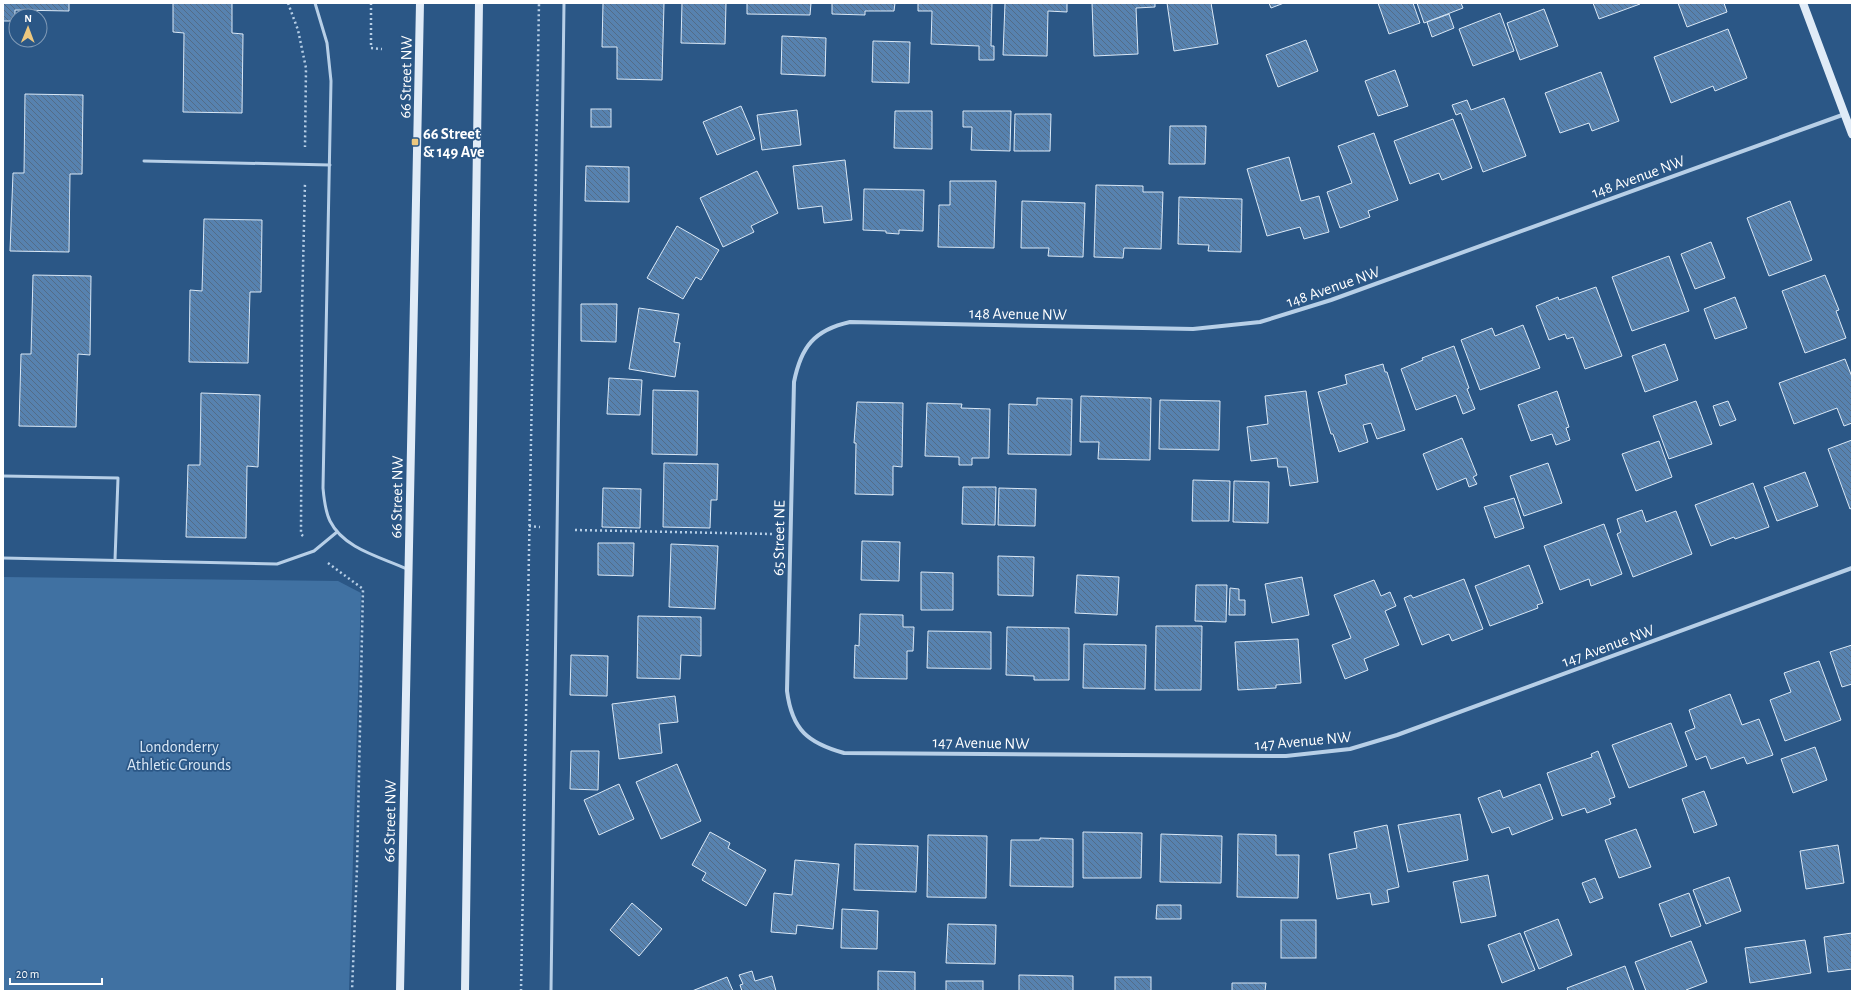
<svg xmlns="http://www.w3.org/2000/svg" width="1855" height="994" font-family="'Alegreya Sans',sans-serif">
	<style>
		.green { fill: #4071a2 }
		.building { fill: url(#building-back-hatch); stroke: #dae8f6 }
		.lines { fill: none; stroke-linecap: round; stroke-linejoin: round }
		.path { stroke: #b7cfe7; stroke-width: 2.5; stroke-dasharray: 2 3; stroke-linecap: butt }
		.lane { stroke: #b7cfe7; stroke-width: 3 }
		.street { stroke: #b7cfe7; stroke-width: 4 }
		.secondary { stroke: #e0ebf7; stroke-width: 8 }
		.poi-dot { fill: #edc87f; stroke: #2b5786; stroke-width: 1.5 }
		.labels { text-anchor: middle; stroke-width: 3.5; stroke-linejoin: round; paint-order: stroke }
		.street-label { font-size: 16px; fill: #fff; stroke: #2b5786 }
		.poi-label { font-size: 16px; font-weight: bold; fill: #fff; stroke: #2b5786; text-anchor: start }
		.park-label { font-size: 16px; fill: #dae8f6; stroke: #2b5786 }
	</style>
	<defs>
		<pattern id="building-back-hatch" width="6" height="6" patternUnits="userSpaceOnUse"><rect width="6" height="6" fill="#5782af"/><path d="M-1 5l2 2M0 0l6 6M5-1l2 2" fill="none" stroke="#536c87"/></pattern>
	</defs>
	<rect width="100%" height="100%" fill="#2b5786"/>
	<!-- green -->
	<polygon class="green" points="3,577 338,581 361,593 349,991 3,991"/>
	<!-- building -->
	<g class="building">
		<polygon points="3,3 69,3 69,11 15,10 15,21 3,21"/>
		<polygon points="173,3 232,3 232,33 243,34 242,113 183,112 184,33 173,32"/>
		<polygon points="603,3 664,3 662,80 617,79 617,47 602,47"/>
		<polygon points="682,3 726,3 725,44 681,43"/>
		<polygon points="747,3 811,3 810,15 747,14"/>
		<polygon points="832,3 895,3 894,11 865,11 865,15 832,14"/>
		<polygon points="918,3 992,3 991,46 994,46 994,60 979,60 979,46 931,44 932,11 918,11"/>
		<polygon points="1005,3 1067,3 1067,12 1048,11 1047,56 1003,55"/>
		<polygon points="1092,3 1155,3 1155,7 1136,8 1138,54 1094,56"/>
		<polygon points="1167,3 1211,3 1218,44 1174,51"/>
		<polygon points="1269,3 1284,3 1271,8"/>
		<polygon points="1378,3 1413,3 1420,23 1389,34"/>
		<polygon points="1417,3 1461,3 1463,8 1424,23"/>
		<polygon points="1593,3 1639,3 1640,4 1599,19"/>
		<polygon points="1678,3 1724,3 1727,12 1687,27"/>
		<polygon points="1544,9 1558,46 1520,60 1507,23"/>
		<polygon points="1500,13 1514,51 1473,66 1459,29"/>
		<polygon points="1449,14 1454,28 1432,37 1427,22"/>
		<polygon points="1728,29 1747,78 1715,91 1713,86 1671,103 1654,57"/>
		<polygon points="782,36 826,38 825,76 781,74"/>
		<polygon points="1306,40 1318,71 1278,87 1266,55"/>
		<polygon points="873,41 910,42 909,83 872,82"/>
		<polygon points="1395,70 1408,106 1378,116 1365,81"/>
		<polygon points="1601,72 1619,121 1592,131 1589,123 1560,133 1545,93"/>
		<polygon points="25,94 83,95 82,174 70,174 69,252 10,251 13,173 24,173"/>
		<polygon points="1504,98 1526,156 1483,172 1461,113 1456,115 1452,105 1467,100 1471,110"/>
		<polygon points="741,106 755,139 717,155 703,122"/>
		<rect x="591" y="109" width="20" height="18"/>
		<polygon points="797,110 801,145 762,150 757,115"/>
		<polygon points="895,111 932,111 932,149 894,148"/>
		<polygon points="963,111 1011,111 1010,151 971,150 972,127 963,127"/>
		<polygon points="1015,114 1051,114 1050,151 1014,151"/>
		<polygon points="1453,119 1472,168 1442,180 1439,173 1410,184 1394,141"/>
		<polygon points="1170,126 1206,126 1205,164 1169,164"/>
		<polygon points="1374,133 1398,200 1368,211 1370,217 1340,228 1327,192 1352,183 1338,146"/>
		<polygon points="1289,157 1301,201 1319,196 1329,232 1304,239 1300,227 1267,236 1247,169"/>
		<polygon points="845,160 852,220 824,223 822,206 798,209 793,166"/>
		<polygon points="586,166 629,167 629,202 585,201"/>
		<polygon points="757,171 778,213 751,226 754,232 723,247 700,198"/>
		<polygon points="950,181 996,181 994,248 938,247 939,205 950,205"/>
		<polygon points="1096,185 1143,186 1143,192 1163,192 1161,249 1124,248 1123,258 1094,257"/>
		<polygon points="864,189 924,190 923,231 899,230 899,234 886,233 886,231 863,230"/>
		<polygon points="1179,197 1242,199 1241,252 1208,251 1209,245 1178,244"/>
		<polygon points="1022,201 1085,203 1083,257 1048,256 1049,248 1021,248"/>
		<polygon points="1790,201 1812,260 1769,276 1747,218"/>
		<polygon points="204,219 262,220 261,292 250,292 248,363 189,362 190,290 202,291"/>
		<polygon points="677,226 719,250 701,280 696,277 683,299 647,278"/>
		<polygon points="1711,242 1725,278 1695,289 1681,254"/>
		<polygon points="1669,256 1689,311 1632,331 1612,277"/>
		<polygon points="33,275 91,276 90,355 78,354 76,427 19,426 21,354 31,354"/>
		<polygon points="1825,275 1839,310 1836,311 1846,338 1805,353 1782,291"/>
		<polygon points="1596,287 1622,356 1585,369 1573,337 1567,339 1565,334 1549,340 1536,306 1558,297 1559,300"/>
		<polygon points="1735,297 1747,328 1715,339 1704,309"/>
		<polygon points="581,304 617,304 616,342 581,341"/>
		<polygon points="639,308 679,314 674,342 680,343 675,377 629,369"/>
		<polygon points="1523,325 1540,368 1480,390 1461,340 1492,328 1495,336"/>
		<polygon points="1665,344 1678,380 1645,392 1632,356"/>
		<polygon points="1454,346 1469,388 1467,389 1475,409 1463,414 1456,395 1416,410 1401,369 1423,360 1422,358"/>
		<polygon points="1845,359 1852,377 1852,423 1844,426 1837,408 1794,424 1779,383"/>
		<polygon points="1383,364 1385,372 1387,372 1405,430 1377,439 1371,423 1363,425 1368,442 1339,452 1333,434 1331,434 1318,392 1347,384 1345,375"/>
		<polygon points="609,378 642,380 640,415 607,414"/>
		<polygon points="653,390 698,391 697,455 652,454"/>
		<polygon points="1306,391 1318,482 1290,486 1287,467 1278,467 1277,458 1251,461 1247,427 1268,424 1265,396"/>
		<polygon points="1557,391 1569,427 1566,428 1570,440 1556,445 1552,434 1531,441 1518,405"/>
		<polygon points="201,393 260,395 258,467 247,466 246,538 186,537 188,465 200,465"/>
		<polygon points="1081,396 1151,398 1150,460 1098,459 1099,442 1080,442"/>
		<polygon points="1037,398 1072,399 1071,455 1008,454 1009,404 1037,405"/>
		<polygon points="1160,400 1220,401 1219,450 1159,449"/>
		<polygon points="1696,401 1712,444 1669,459 1653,416"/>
		<polygon points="1728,401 1736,420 1720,426 1713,406"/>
		<polygon points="857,402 903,403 902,467 893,466 893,495 855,494 856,443 854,443"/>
		<polygon points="927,403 962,404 961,408 990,409 989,458 972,458 972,465 959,465 959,457 925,456"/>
		<polygon points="1462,438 1477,475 1473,477 1477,484 1469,487 1466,478 1437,490 1423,454"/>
		<polygon points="1852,440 1852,508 1850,509 1828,449"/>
		<polygon points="1659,441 1672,477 1636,491 1622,454"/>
		<polygon points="664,463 718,464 717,500 711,500 710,528 663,527"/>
		<polygon points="1548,463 1562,503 1524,516 1510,476"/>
		<polygon points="1805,472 1818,506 1777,521 1764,487"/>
		<polygon points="1193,480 1230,481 1229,521 1192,521"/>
		<polygon points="1234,481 1269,482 1268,523 1233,522"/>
		<polygon points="1753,483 1769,527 1735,539 1734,537 1711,546 1695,505"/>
		<polygon points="963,487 996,487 995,525 962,524"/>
		<polygon points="603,488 641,489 640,528 602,527"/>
		<polygon points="999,488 1036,489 1035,526 998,525"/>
		<polygon points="1514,498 1524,528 1495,538 1484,507"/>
		<polygon points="1642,510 1646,522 1676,511 1692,554 1633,577 1617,534 1621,532 1617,519"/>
		<polygon points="1604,524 1622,574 1591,586 1589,579 1560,590 1544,546"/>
		<polygon points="862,541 900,542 899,581 861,580"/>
		<polygon points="598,543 634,543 633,576 598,575"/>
		<polygon points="671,544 718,546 715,609 669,607"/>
		<polygon points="998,556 1034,557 1033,596 998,595"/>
		<polygon points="1529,565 1543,603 1537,605 1538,608 1490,626 1475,586"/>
		<polygon points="921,572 953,573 953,610 921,610"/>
		<polygon points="1077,575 1119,577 1117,615 1075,613"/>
		<polygon points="1302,577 1309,615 1272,623 1265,584"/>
		<polygon points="1464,579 1483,629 1452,641 1449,634 1422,645 1404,598 1411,595 1413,598"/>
		<polygon points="1374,580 1381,596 1390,592 1396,606 1385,611 1399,645 1364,659 1368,670 1345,679 1332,645 1351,638 1334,595"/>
		<polygon points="1196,585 1227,585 1226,622 1195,621"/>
		<polygon points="1230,588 1239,589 1239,600 1245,600 1245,615 1229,615"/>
		<polygon points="860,614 903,615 903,627 914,627 913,651 907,651 907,679 854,678 855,645 859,646"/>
		<polygon points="638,616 701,617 701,656 681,655 680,679 637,678"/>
		<polygon points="1156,626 1202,626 1201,690 1155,690"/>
		<polygon points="1007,627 1069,628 1069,680 1034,680 1034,676 1006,675"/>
		<polygon points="928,631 991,632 991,669 927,668"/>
		<polygon points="1298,639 1301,683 1276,685 1276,688 1238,690 1235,642"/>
		<polygon points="1084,644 1146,645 1145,689 1083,688"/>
		<polygon points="1852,645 1852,684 1842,687 1830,652"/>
		<polygon points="571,655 608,656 607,696 570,695"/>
		<polygon points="1819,661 1841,720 1785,741 1770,700 1791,692 1784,673"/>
		<polygon points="1730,694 1742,725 1759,719 1773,755 1747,764 1744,757 1711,769 1706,756 1696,760 1685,732 1695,728 1689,710"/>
		<polygon points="675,696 678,722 659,724 662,753 619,759 612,704"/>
		<polygon points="1671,723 1687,766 1629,788 1612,745"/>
		<polygon points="1815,747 1827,780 1793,793 1781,759"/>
		<polygon points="571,751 599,751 598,790 570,789"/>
		<polygon points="1598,751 1615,797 1609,799 1611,804 1587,813 1585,808 1562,816 1547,773 1592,757 1591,754"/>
		<polygon points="677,764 701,821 661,839 636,782"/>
		<polygon points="619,784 634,819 599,835 584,800"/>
		<polygon points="1540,784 1553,819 1512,835 1509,827 1492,833 1478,798 1500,790 1503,798"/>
		<polygon points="1704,791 1717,825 1694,833 1682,799"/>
		<polygon points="1460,814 1468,860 1408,872 1398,825"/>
		<polygon points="1387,825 1399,887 1387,890 1389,902 1372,905 1370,893 1337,899 1329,854 1357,848 1354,832"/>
		<polygon points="1636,829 1651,867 1619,878 1605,840"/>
		<polygon points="710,832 730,843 728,848 766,870 746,906 702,880 706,873 692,865"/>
		<polygon points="1083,832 1142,833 1141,878 1083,878"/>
		<polygon points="1161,834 1222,836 1221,883 1160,882"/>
		<polygon points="1238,834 1276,835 1276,855 1299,855 1298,898 1237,897"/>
		<polygon points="928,835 987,836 986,898 927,897"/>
		<polygon points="1040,838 1073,839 1073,887 1010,886 1011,840 1040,840"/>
		<polygon points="855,844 918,846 916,892 854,890"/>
		<polygon points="1838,845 1844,883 1806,889 1800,851"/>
		<polygon points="795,860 839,864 833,929 797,925 796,934 771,932 774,893 792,895"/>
		<polygon points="1488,875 1496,916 1461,923 1453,882"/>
		<polygon points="1729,877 1741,911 1706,924 1693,890"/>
		<polygon points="1595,878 1603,898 1590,903 1582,883"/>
		<polygon points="1689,893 1701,926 1671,937 1659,904"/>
		<polygon points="632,903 662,929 639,956 610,930"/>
		<polygon points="1157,905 1181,905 1181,919 1156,919"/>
		<polygon points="842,909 878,911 877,949 841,948"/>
		<polygon points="1558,919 1572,955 1539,969 1524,932"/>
		<rect x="1281" y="920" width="35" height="38"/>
		<polygon points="948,924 996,925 995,964 946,963"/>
		<polygon points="1520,933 1535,970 1502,983 1488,945"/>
		<polygon points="1852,933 1852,969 1828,972 1824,937"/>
		<polygon points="1805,940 1811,973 1750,983 1745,948"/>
		<polygon points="1691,941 1707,982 1686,990 1687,991 1646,991 1635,962"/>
		<polygon points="1625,966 1634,991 1568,991 1567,988"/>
		<polygon points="752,971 755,981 772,976 776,991 742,991 740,985 743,984 739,975"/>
		<polygon points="878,971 915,972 915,991 878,991"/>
		<polygon points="1019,975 1073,976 1073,991 1019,991"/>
		<polygon points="727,977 733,991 692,991"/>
		<rect x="1115" y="977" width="36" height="14"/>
		<rect x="946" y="981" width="37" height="10"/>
		<polygon points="1232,983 1266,983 1265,991 1232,991"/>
	</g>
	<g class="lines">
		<!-- path -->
		<g class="path">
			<polyline points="288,3 298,30 306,68 305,147"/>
			<polyline points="371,3 371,48 382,49"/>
			<polyline points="529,526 540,527"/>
			<polyline points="575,530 772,534"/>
			<polyline points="303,536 301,534 302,309 305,182"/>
			<polyline points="328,563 363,589 357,867 352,991"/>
			<polyline points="521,991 539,3"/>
		</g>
		<!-- lane -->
		<g class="lane">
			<path d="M315 3 327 43 331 81 323 488C324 499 325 511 330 521 344 549 381 557 407 569"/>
			<polyline points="144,161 330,165"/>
			<polyline points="3,476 118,478 115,560"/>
			<polyline points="3,558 277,564 314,551 337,532"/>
			<polyline points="551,991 564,3"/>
		</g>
		<!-- street -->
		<path class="street" d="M1845 114 1331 300 1260 322 1193 329 850 322C814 330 801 347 794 382L787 691C792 730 808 743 844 753L1286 756 1350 749 1397 735 1852 568"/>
		<!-- secondary -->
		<g class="secondary">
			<polyline points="1803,3 1852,134"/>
			<polyline points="400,991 420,3"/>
			<polyline points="465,991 479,3"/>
		</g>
	</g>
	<!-- markers -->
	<rect class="poi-dot" x="411" y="138" width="8" height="8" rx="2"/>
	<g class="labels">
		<!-- street labels -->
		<g class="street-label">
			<text transform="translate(405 77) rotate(-89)" y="6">66 Street NW</text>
			<text transform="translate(1638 176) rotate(-20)" y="6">148 Avenue NW</text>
			<text transform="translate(1333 286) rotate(-19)" y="6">148 Avenue NW</text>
			<text transform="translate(1018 313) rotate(1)" y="6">148 Avenue NW</text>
			<text transform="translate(396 497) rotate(-89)" y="6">66 Street NW</text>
			<text transform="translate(778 538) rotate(-89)" y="6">65 Street NE</text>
			<text transform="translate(1608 645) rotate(-20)" y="6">147 Avenue NW</text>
			<text transform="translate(1303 740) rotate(-5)" y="6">147 Avenue NW</text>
			<text transform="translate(981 742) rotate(1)" y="6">147 Avenue NW</text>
			<text transform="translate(389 821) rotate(-89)" y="6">66 Street NW</text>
		</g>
		<!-- poi labels -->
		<g class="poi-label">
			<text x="423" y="139">66 Street<tspan x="423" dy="18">&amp; 149 Ave</tspan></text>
		</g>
		<!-- park labels -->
		<g class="park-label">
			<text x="179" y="752">Londonderry<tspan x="179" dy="18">Athletic Grounds</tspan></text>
		</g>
	</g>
	<!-- border -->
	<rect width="1855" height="994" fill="none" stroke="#ffffff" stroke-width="8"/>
	<!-- north arrow -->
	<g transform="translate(28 28) rotate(1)"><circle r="19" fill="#2b5786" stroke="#809ab6"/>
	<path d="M0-3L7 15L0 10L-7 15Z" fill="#edc87f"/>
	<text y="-6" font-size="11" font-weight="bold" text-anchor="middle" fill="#ffffff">N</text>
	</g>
	<!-- scale -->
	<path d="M10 978v6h92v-6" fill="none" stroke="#ffffff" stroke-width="2"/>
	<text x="16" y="978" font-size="12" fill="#ffffff" stroke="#2b5786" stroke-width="3" paint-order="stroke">20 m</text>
</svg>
